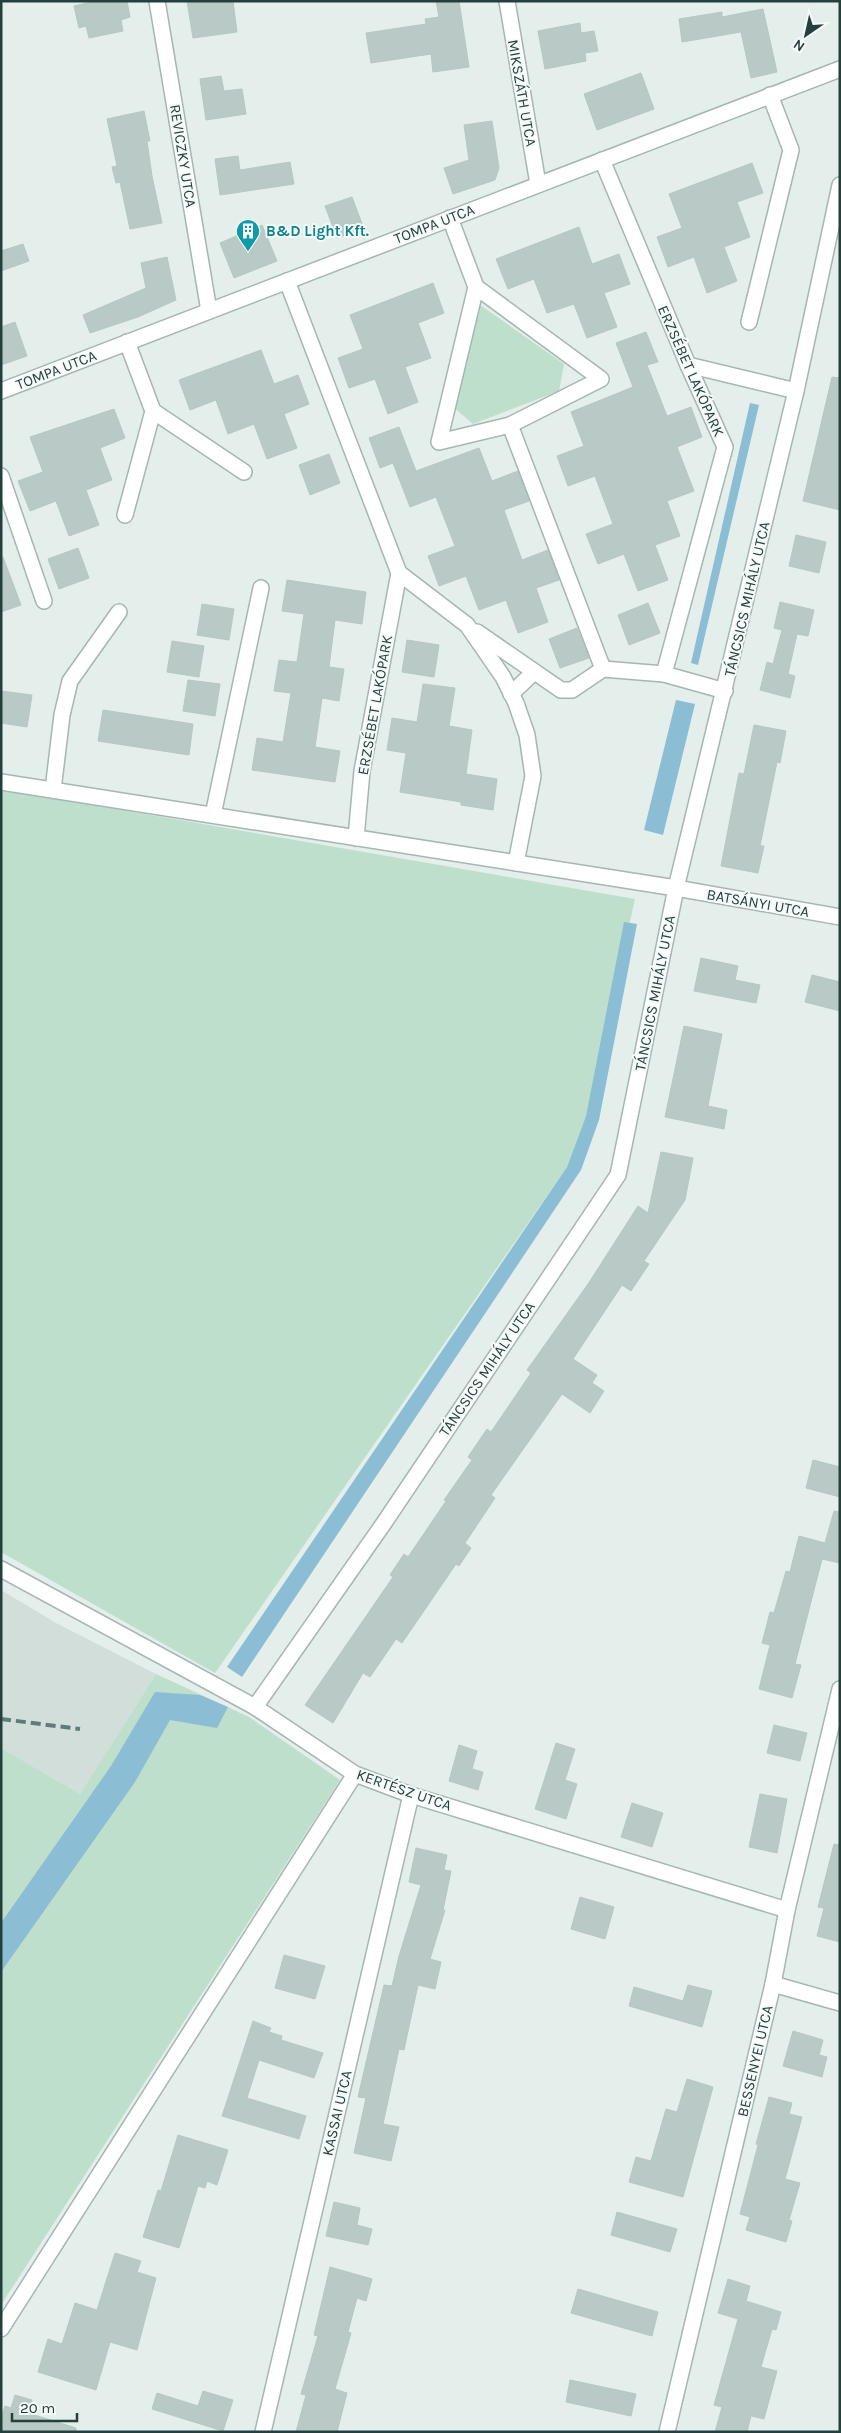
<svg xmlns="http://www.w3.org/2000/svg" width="841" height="2433" font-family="Karla,sans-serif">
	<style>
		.built { fill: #d2deda }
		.green { fill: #bddfcb }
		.water { fill: #8bbed4 }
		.building { fill: #b9c9c5; stroke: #b6c8c3 }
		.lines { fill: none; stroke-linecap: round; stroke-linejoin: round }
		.street-casing { stroke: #a6b6b3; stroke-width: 18 }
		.street { stroke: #fff; stroke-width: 15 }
		.rail { stroke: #5e7c78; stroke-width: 4; stroke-dasharray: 10 5; stroke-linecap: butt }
		.labels { text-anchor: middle; stroke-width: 4; stroke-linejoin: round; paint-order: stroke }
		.street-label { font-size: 15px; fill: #23403d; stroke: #f5faf8 }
		.culture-label { font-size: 15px; font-weight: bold; fill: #0d838f; stroke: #f5faf8; text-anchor: start }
	</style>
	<rect width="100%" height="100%" fill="#e4eeeb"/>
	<!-- built -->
	<polygon class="built" points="1,1590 56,1623 156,1674 80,1794 1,1748"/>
	<!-- green -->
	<g class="green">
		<polygon points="480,305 564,364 559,391 473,424 452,406"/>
		<polygon points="1,789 635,899 586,1116 567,1167 215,1673 1,1552"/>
		<polygon points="156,1674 249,1717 340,1780 1,2305 1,1748 80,1794"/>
	</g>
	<!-- water -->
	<g class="water">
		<polygon points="750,403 759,405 698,665 691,663"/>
		<polygon points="676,700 695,704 663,835 644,830"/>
		<polygon points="624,922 637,924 599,1120 581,1170 242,1677 227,1667 567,1167 586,1116"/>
		<polygon points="155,1692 200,1695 228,1707 217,1728 170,1720 135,1782 1,1972 1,1923 111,1766"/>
	</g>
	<!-- building -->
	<g class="building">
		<polygon points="96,1 127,1 130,17 121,20 123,31 89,38 86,26 79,28 74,6"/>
		<polygon points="187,1 233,1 237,32 193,38"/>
		<polygon points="436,1 459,1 469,67 433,72 431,54 371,63 366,33 426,24 425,19 439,17"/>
		<polygon points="763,9 777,72 751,78 741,32 682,42 679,19 722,12 722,17"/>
		<polygon points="580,23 581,33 594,31 598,51 585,53 586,61 545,69 538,31"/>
		<polygon points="641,73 654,109 597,130 584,94"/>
		<polygon points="221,76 224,91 242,89 246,114 206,120 200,79"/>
		<polygon points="144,111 150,141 147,141 152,176 162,223 130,229 120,182 116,183 112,167 117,166 107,119"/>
		<polygon points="492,121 499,168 495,180 453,194 444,168 469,160 464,125"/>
		<polygon points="238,156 240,170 290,162 294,184 220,195 215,159"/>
		<polygon points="752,163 763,193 737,202 750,237 724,247 737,281 707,293 694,257 668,267 657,237 682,228 669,194"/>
		<polygon points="352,197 364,229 337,238 325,206"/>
		<polygon points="262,225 277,261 234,278 220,243"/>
		<polygon points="579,227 592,264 619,254 630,284 604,293 617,327 587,338 574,304 547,313 534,279 508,289 496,259"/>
		<polygon points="23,244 29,261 1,271 1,251"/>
		<polygon points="167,257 176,300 138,317 90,333 83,315 146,288 141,263"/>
		<polygon points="433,283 444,313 418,323 431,358 405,367 418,402 388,414 375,379 349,388 338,358 363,349 350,315"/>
		<polygon points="15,322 27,356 1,365 1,327"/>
		<polygon points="646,332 658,362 647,365 667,416 691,407 702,437 677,447 694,491 667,501 680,536 655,545 668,580 638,591 624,554 598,564 586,534 613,524 595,476 568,486 557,456 584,446 571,412 633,387 616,343"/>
		<polygon points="261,350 274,384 298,375 309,404 284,414 297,448 267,459 254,424 228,434 216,400 190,410 179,380"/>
		<polygon points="832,377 840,378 840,510 803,501"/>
		<polygon points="114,409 125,438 100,448 112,480 86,490 99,525 69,536 56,501 30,511 18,481 43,472 30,437"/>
		<polygon points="399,427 416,471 479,448 492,481 518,471 529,501 504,510 522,560 548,550 559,580 536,588 548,622 518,633 506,600 479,610 466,576 439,586 428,556 455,546 436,497 410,507 393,463 380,468 369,438"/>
		<polygon points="329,454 340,483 310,495 299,465"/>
		<polygon points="796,535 826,542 819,573 789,566"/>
		<polygon points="78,548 89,578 59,589 48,559"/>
		<polygon points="1,557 3,557 21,605 1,612"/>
		<polygon points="287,580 366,592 362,624 335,620 329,667 344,669 339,701 322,698 315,747 340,751 335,782 252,770 257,738 283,742 291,693 274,691 279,660 297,662 304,614 282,611"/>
		<polygon points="780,602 814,610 808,636 797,634 788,674 795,676 790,698 760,690 767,662 773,664 782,630 774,628"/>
		<polygon points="648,603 660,633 629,645 618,615"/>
		<polygon points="202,604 234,609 229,640 197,635"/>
		<polygon points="577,628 589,658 560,668 549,639"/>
		<polygon points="407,640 439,645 434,677 402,672"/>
		<polygon points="172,641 204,646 199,677 167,672"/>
		<polygon points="188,680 220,684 215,716 183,711"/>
		<polygon points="423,684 455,688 449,726 472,730 466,774 497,779 493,810 461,805 461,802 400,792 406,753 387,750 392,718 417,722"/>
		<polygon points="1,691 32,695 27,727 1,723"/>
		<polygon points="103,710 193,724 189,755 98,741"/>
		<polygon points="754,725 786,731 780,763 777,762 760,846 764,846 758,873 721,866 739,773 744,774"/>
		<polygon points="701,958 738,966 735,980 760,985 756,1003 694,991"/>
		<polygon points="812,975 840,982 840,1011 805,1002"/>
		<polygon points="684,1026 722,1034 708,1106 727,1110 724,1129 665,1117"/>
		<polygon points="661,1152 693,1158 685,1200 644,1261 649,1264 631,1291 622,1285 573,1359 597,1375 592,1383 604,1391 590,1413 562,1394 491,1495 495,1498 465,1543 471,1548 459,1566 456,1564 402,1643 396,1639 370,1677 363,1673 333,1723 305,1705 393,1577 390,1575 404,1554 408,1557 446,1501 444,1500 472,1460 468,1457 487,1429 491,1432 531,1373 527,1370 588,1284 638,1206 648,1213"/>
		<polygon points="813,1460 840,1467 840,1497 806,1488"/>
		<polygon points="834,1511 840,1512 840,1563 822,1559 795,1664 801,1665 792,1698 759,1689 770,1645 762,1643 770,1612 774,1613 786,1571 790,1572 799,1536 825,1543"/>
		<polygon points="774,1725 807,1733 800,1761 767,1753"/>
		<polygon points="556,1743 575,1749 565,1780 577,1784 566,1819 535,1809"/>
		<polygon points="459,1745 477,1751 472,1769 483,1772 478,1790 449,1781"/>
		<polygon points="760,1794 787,1799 777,1853 749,1847"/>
		<polygon points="632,1803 663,1813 652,1847 621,1837"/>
		<polygon points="834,1844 840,1845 840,1942 817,1936 824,1908 818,1907"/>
		<polygon points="416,1848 447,1855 444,1870 451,1871 443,1910 445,1910 430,1959 441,1962 435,1989 418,1985 404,2050 399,2049 383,2124 399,2127 391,2161 354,2153 366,2098 358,2097 384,1985 392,1986 399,1956 421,1885 409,1882"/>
		<polygon points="580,1897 614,1907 605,1939 571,1929"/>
		<polygon points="284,1955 325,1966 315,1999 275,1988"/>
		<polygon points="688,1985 712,1991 702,2027 629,2006 634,1987 683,2001"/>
		<polygon points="253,2021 271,2028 269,2032 282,2036 281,2040 323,2053 314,2078 259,2060 247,2098 306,2116 299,2139 222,2116"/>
		<polygon points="793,2031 823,2040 819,2055 827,2057 822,2077 783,2066"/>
		<polygon points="687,2079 713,2087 683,2197 629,2182 636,2157 651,2161 666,2109 677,2112"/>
		<polygon points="769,2097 792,2103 789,2114 802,2117 785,2179 800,2183 789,2220 792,2221 786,2242 746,2230 750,2217 740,2214 758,2145 756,2144"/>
		<polygon points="178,2135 228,2150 217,2185 207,2181 205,2188 198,2186 179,2248 143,2237 158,2190 161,2191"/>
		<polygon points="334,2202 360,2208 357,2225 372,2229 368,2245 326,2236"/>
		<polygon points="617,2212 677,2229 670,2252 611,2235"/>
		<polygon points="115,2253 141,2261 137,2272 156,2278 137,2350 110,2342 96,2390 38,2372 48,2339 62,2344 75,2303 97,2310"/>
		<polygon points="330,2267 372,2279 366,2301 357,2298 348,2332 351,2333 335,2389 347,2393 337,2432 296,2432 306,2395 301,2394 318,2336 314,2335"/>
		<polygon points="728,2279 750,2286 746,2301 781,2312 776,2330 772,2329 761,2367 777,2371 764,2419 751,2416 747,2432 715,2432 722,2407 714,2405 738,2319 718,2313"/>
		<polygon points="578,2289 658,2312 652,2336 571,2313"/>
		<polygon points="570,2380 636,2394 631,2416 566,2402"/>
		<polygon points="203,2391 233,2400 223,2431 152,2409 157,2393 198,2406"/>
		<polygon points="15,2395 32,2400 28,2413 76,2428 76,2432 1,2432 1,2419 5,2406 11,2408"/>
	</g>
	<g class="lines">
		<!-- street casing -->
		<g class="street-casing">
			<g id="street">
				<polyline points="157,1 209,311"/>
				<polyline points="507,1 538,184"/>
				<polyline points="602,160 688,365 725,447 664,674"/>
				<polyline points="450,218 476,287 601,379 510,425 439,442 476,287"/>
				<polyline points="287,281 399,573 467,625 503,677 516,703 527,735 533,776 516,863"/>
				<polyline points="749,322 791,150 770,95"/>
				<polyline points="127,342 153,411 244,472"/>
				<polyline points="688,365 796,391"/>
				<polyline points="1,391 840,69"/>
				<polyline points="510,425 603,669"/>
				<polyline points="1,476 44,601"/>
				<polyline points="125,515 153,411"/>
				<polyline points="477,632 561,690 572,690 603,669 664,674 725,691"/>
				<polyline points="511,694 534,672"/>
				<polyline points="1,782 676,888 840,917"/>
				<polyline points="53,790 62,715 70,681 119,612"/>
				<polyline points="213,815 261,588"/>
				<polyline points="356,838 362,771 399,573"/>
				<polyline points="1,1569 255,1707 355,1774 411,1795 787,1910"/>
				<polyline points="255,1707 384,1523 618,1175 676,888 796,391 840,185"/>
				<polyline points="773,1984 840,2003"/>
				<polyline points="1,2329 355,1774"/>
				<polyline points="263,2432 411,1795"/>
				<polyline points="667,2432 773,1984 787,1910 840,1689"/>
			</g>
		</g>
		<!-- street -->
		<use href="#street" class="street"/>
		<!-- rail -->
		<polyline class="rail" points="1,1719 80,1729"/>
	</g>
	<!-- icons -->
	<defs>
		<g id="building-pin" transform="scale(1.25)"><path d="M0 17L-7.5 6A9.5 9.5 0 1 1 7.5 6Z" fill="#0f9aa8" stroke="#f5faf8"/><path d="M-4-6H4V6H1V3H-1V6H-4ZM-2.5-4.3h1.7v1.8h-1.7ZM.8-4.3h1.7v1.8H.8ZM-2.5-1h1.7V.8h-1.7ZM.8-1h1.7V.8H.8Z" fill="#fff"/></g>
	</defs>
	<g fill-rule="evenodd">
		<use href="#building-pin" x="248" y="231"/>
	</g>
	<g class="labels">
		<!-- street labels -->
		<g class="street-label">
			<text transform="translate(522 93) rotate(80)" y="5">MIKSZÁTH UTCA</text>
			<text transform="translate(183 156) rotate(81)" y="5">REVICZKY UTCA</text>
			<text transform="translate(434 224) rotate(-21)" y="5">TOMPA UTCA</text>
			<text transform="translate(56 370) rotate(-21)" y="5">TOMPA UTCA</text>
			<text transform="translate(691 371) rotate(66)" y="5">ERZSÉBET LAKÓPARK</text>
			<text transform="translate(747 599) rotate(-77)" y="5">TÁNCSICS MIHÁLY UTCA</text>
			<text transform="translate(375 705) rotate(-80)" y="5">ERZSÉBET LAKÓPARK</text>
			<text transform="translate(758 903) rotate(10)" y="5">BATSÁNYI UTCA</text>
			<text transform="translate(655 993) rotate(-79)" y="5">TÁNCSICS MIHÁLY UTCA</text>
			<text transform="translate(487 1369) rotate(-56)" y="5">TÁNCSICS MIHÁLY UTCA</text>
			<text transform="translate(404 1790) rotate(19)" y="5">KERTÉSZ UTCA</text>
			<text transform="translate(755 2061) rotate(-77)" y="5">BESSENYEI UTCA</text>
			<text transform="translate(337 2113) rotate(-77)" y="5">KASSAI UTCA</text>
		</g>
		<!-- culture labels -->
		<g class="culture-label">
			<text x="266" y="236">B&amp;D Light Kft.</text>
		</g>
	</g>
	<!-- border -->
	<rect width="841" height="2433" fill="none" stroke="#23403d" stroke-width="5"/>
	<!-- north arrow -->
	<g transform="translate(806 35) rotate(214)" stroke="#f5faf8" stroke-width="4" paint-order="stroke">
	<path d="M0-4L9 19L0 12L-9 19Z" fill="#23403d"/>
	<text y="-8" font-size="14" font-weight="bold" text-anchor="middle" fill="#23403d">N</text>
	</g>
	<!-- scale -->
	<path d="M12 2413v8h65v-8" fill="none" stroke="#23403d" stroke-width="2.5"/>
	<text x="20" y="2413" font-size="15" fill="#23403d" stroke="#f5faf8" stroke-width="4" paint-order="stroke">20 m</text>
</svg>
